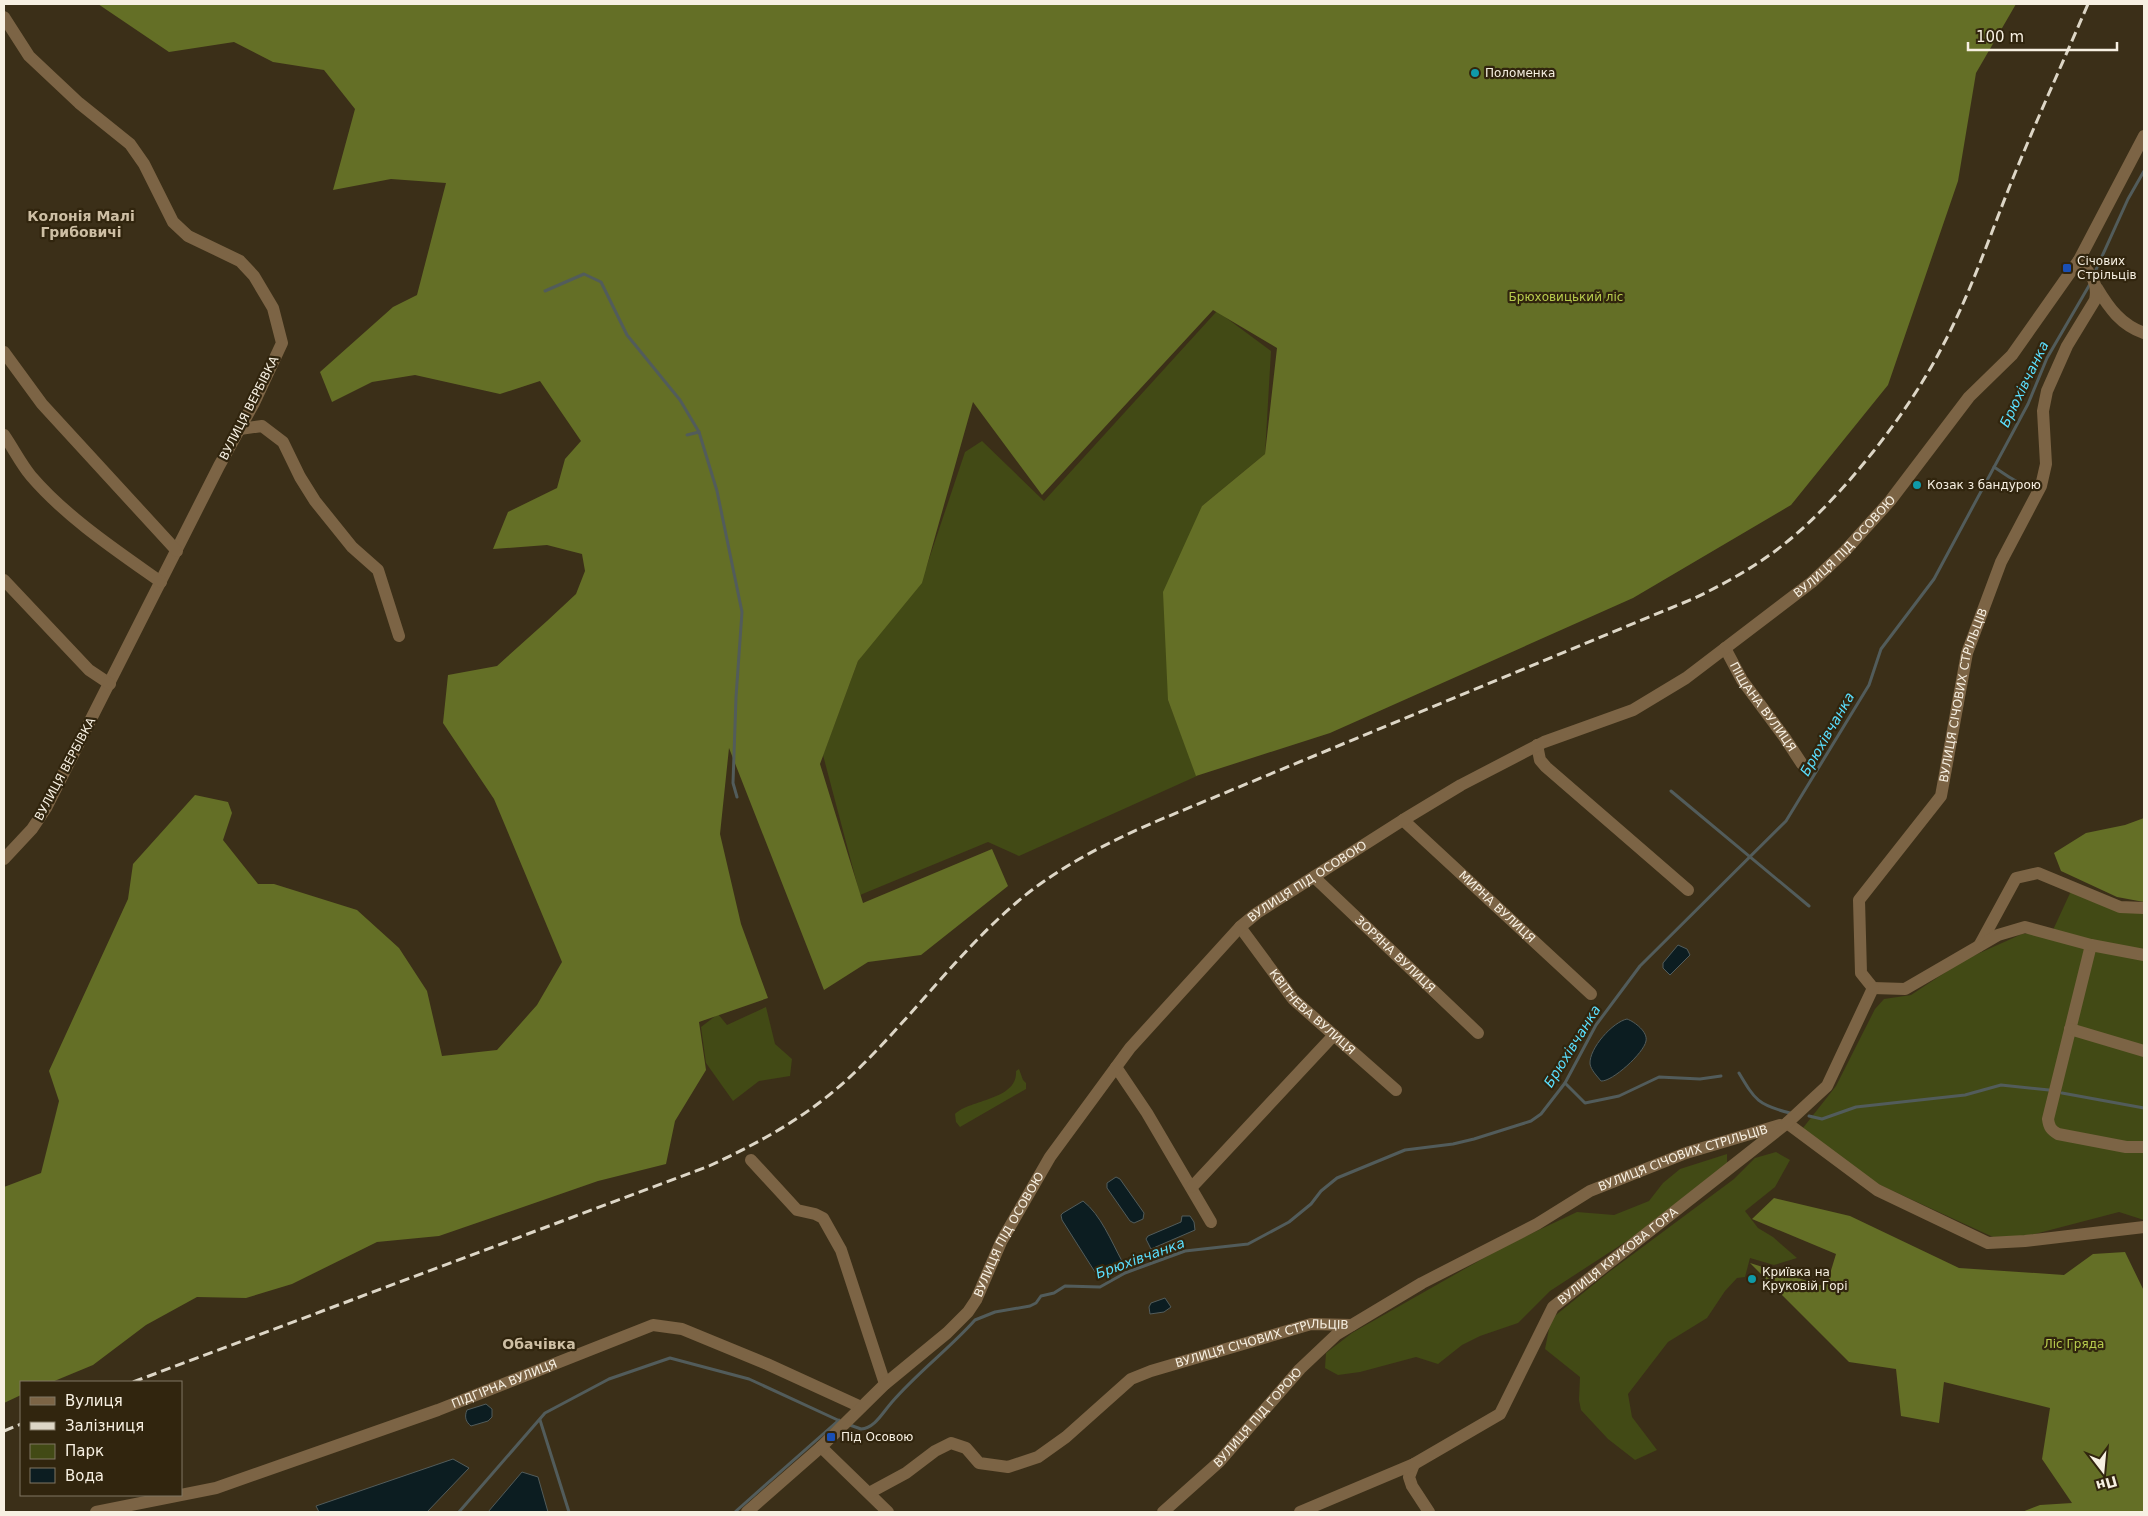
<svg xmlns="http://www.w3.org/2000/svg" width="2148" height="1516" font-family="'DejaVu Sans',sans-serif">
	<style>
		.green { fill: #424a15 }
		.forest { fill: #646f26 }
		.water { fill: #0c1d21; stroke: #525c5b }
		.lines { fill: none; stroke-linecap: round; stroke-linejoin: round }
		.stream { stroke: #525c5b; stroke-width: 3 }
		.minor { stroke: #7c6445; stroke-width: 12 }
		.rail { stroke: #ddd6c6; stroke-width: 3; stroke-dasharray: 10 5; stroke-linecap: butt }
		.culture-dot { fill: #0f9aa8; stroke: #31250e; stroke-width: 2 }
		.transit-dot { fill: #1a4fb4; stroke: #31250e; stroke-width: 2 }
		.labels { text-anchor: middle; stroke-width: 4.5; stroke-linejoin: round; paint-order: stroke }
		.poi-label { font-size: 12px; fill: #f7f0e2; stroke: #31250e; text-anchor: start }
		.park-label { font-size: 12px; fill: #b8cc4d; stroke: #31250e }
		.street-label { font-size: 12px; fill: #f7f0e2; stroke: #31250e }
		.neighbourhood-label { font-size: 14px; font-weight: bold; fill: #cebfa4; stroke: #31250e }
		.water-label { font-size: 14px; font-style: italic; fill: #5adefd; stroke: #31250e }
	</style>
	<rect width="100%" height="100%" fill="#3b2f18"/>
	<!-- green -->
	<g class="green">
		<polygon points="1217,311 1271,351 1265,454 1202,506 1168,700 1197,776 1019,856 988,842 860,895 823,755 858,661 926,568 965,452 982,441 1044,501"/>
		<polygon points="2071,891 2144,912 2144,1220 2119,1212 2027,1236 1993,1237 1880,1185 1799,1133 1836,1086 1875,1009 1884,999 1911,995 1964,960 2022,934 2053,930"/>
		<polygon points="766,1007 775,1044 792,1059 790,1076 759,1081 733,1101 706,1063 701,1027 718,1014 727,1025"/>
		<path d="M1019 1069 1023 1080 1026 1083V1089L960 1127 956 1122 955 1114C971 1099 1018 1100 1016 1071Z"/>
		<polygon points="1776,1152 1790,1160 1775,1187 1745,1211 1758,1228 1773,1237 1797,1258 1774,1265 1750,1258 1745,1277 1737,1278 1725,1291 1707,1318 1668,1342 1628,1394 1632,1417 1657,1450 1635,1460 1608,1439 1581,1410 1579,1400 1580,1377 1545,1349 1551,1319 1609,1272 1734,1179 1755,1158"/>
		<polygon points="1727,1154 1727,1163 1633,1237 1550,1291 1518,1323 1480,1336 1462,1345 1438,1364 1416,1357 1360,1372 1338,1375 1325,1368 1326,1353 1352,1333 1505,1246 1577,1212 1614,1215 1649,1201 1663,1183 1680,1169"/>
	</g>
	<!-- forest -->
	<g class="forest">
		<polygon points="98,4 2016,4 1976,73 1958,181 1888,385 1791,505 1633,598 1330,733 1196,776 1168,700 1163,592 1202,506 1265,454 1277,348 1213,310 1042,495 973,402 922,583 858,661 820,764 863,903 992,849 1008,886 921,955 868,962 824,990 729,748 720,834 741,924 768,998 699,1022 706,1070 675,1121 666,1164 598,1181 439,1236 377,1242 292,1284 246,1298 197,1297 146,1325 93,1365 52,1382 21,1382 21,1395 4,1403 4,1187 41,1173 59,1101 49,1071 128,899 133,864 195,795 228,802 232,813 223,840 258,884 274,884 357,910 399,948 427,991 442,1056 497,1050 537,1005 562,962 494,799 443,723 448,675 497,666 547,621 576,594 585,571 582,554 547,545 493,549 508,512 557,488 565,459 581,441 540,381 500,394 415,375 372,382 332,402 320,372 393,307 417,295 446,183 391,179 333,190 355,109 324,70 273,62 234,42 169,52"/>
		<polygon points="2144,818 2144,902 2117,897 2061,871 2054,853 2086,833 2125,825"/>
		<polygon points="1774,1198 1850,1216 1959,1268 2064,1275 2093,1254 2125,1252 2144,1291 2144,1512 2022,1512 2040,1505 2072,1503 2042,1459 2050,1408 1944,1382 1939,1423 1901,1416 1896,1369 1849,1362 1750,1263 1826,1287 1836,1254 1752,1219"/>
	</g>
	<!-- water -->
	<g class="water">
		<polygon points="1678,945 1687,949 1690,955 1670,975 1663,968 1663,963"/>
		<path d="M1627 1019C1635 1022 1648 1032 1646 1041 1644 1053 1612 1082 1601 1081 1597 1076 1591 1070 1590 1064 1589 1048 1613 1022 1627 1019Z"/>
		<polygon points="1116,1177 1120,1179 1144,1213 1143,1219 1134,1223 1130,1221 1107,1188 1107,1183"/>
		<path d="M1083 1201C1101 1215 1111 1241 1122 1261L1124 1265 1122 1268 1101 1273 1095 1272 1062 1220 1061 1215 1063 1213Z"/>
		<polygon points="1182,1216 1190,1216 1194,1222 1195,1230 1151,1249 1146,1239 1148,1236 1181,1222"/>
		<polygon points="1165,1298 1171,1307 1164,1312 1150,1314 1149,1307 1151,1303"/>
		<path d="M486 1404 492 1409V1417L488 1421 471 1426C466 1422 464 1417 467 1410Z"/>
		<polygon points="453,1459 469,1468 427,1512 319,1512 316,1506"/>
		<polygon points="522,1472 538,1477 548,1512 488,1512"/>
	</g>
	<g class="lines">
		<!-- stream -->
		<g class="stream">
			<polyline points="2094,274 2128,199 2144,171"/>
			<polyline points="545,291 584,274 601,282 627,335 680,400 699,432 717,491 742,612 736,697 733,783 737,797"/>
			<polyline points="687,435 699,432"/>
			<path d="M1994 467C2005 474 2013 481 2025 485"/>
			<polyline points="1671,791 1809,906"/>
			<path d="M1739 1073C1755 1100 1758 1105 1790 1113"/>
			<polyline points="1565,1083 1585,1103 1619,1096 1659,1077 1700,1079 1721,1076"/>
			<polyline points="2062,1093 2144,1108"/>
			<polyline points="1809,1116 1822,1119 1856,1107 1965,1095 2001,1085 2049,1090"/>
			<polyline points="540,1420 569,1512"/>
			<path d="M847 1424 861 1429C875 1428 883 1412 892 1402 918 1372 949 1349 975 1320L995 1312 1030 1306 1036 1303 1041 1296 1054 1293 1065 1286 1100 1287 1125 1273 1185 1251 1248 1244 1289 1222 1311 1204 1321 1191 1337 1178 1405 1150 1453 1144 1474 1139 1531 1121 1541 1114 1565 1083 1596 1025 1640 966 1786 821 1869 685 1881 649 1934 579 2028 404 2047 358 2090 284"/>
			<polyline points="459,1512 545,1413 609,1379 670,1358 749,1379 842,1422"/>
			<polyline points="735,1512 839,1420"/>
		</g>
		<!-- minor -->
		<g class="minor">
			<polyline points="4,17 29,56 79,103 130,144 144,164 173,222 188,236 240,261 254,276 273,308 282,343 254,403 219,466 46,808 32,829 4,859"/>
			<path d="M2097 288C2109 308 2121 325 2144 333"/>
			<polyline points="4,352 42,404 177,551"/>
			<polyline points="240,429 262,426 283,442 300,477 315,501 352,547 378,570 399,636"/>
			<path d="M4 435C13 448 21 464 31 476 66 517 117 551 161 582"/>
			<polyline points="4,580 89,670 110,684"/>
			<path id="s1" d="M1725 648 1742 680 1785 738 1802 764"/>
			<polyline points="1537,745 1540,760 1546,767 1688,890"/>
			<path id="s2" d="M1403 820 1591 994"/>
			<path id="s3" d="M1314 877 1478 1033"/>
			<path id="s4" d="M1240 927 1293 999 1396 1090"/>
			<path d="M2091 945 2048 1119C2049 1127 2051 1130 2058 1134L2126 1147H2144"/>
			<polyline points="1979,946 2016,878 2038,873 2120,907 2144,908"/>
			<polyline points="1873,988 1905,989 1998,935 2025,927 2091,945 2144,955"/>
			<polyline points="2070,1029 2144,1051"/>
			<polyline points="1116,1067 1147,1113 1211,1222"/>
			<polyline points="1787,1123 1877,1190 1988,1243 2025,1241 2144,1227"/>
			<polyline points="751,1160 797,1210 815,1214 823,1218 841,1250 885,1384"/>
			<polyline points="1192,1187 1334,1035"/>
			<polyline points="821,1447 888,1512"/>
			<polyline points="1414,1464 1409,1477 1412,1486 1429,1512"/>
			<path id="s5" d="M869 1493 906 1473 935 1451 951 1443 966 1448 979 1463 1008 1467 1038 1457 1066 1437 1131 1379 1151 1371 1311 1324 1352 1325"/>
			<path id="s6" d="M96 1512 216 1488 438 1410 653 1325 682 1329 767 1364 861 1407"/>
			<path id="s7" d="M747 1512 821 1447 885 1384 947 1333 968 1312 976 1300 1001 1242 1050 1157 1130 1048 1240 927 1257 913 1403 820 1461 785 1544 742 1633 710 1686 678 1812 582 1844 552 1890 501 1969 397 2012 355 2079 260 2144 136"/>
			<path id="s8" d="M1163 1512 1219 1462 1300 1369 1337 1334 1422 1283 1537 1224 1590 1191 1686 1153 1780 1125"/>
			<path id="s9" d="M1300 1512 1414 1464 1500 1414 1553 1307 1787 1123 1827 1086 1873 988 1861 973 1859 900 1941 796 1967 653 2001 562 2041 486 2046 464 2043 411 2047 391 2067 346 2095 300C2099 283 2090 273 2079 260"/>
		</g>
		<!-- rail -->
		<g class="rail">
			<path d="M133 1382 709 1166C761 1142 810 1115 852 1075 912 1018 959 950 1023 897 1064 864 1109 842 1157 821L1695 598C1728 582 1760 564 1788 541 1844 495 1908 413 1941 349 1970 295 1990 235 2013 178 2037 119 2063 62 2088 4"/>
			<polyline points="4,1431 21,1424"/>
		</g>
	</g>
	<!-- markers -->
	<g class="culture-dot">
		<circle cx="1475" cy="73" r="5"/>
		<circle cx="1917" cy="485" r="5"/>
		<circle cx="1752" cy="1279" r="5"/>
	</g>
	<g class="transit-dot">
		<rect x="2062" y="263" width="10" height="10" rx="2.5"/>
		<rect x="826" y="1432" width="10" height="10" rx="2.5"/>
	</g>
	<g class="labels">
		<!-- poi labels -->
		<g class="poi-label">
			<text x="1485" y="77">Поломенка</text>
			<text x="2077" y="265">Січових<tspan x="2077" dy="14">Стрільців</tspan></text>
			<text x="1927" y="489">Козак з бандурою</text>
			<text x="1762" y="1276">Криївка на<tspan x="1762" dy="14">Круковій Горі</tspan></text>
			<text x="841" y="1441">Під Осовою</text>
		</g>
		<!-- park labels -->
		<g class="park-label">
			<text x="1566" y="301">Брюховицький ліс</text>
			<text x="2074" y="1348">Ліс Гряда</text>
		</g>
		<!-- street labels -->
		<g class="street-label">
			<text transform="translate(249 408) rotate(-63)" y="4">ВУЛИЦЯ ВЕРБІВКА</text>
			<text dy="4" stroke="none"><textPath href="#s7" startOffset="1492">ВУЛИЦЯ ПІД ОСОВОЮ</textPath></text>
			<text dy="4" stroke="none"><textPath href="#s9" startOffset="1131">ВУЛИЦЯ СІЧОВИХ СТРІЛЬЦІВ</textPath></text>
			<text dy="4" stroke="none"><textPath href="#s1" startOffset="70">ПІЩАНА ВУЛИЦЯ</textPath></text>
			<text transform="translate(65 769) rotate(-62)" y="4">ВУЛИЦЯ ВЕРБІВКА</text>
			<text dy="4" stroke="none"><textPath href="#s7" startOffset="854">ВУЛИЦЯ ПІД ОСОВОЮ</textPath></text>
			<text dy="4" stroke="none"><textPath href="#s2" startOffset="128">МИРНА ВУЛИЦЯ</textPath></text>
			<text dy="4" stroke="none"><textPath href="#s3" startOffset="112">ЗОРЯНА ВУЛИЦЯ</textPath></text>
			<text dy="4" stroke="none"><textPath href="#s4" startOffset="112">КВІТНЕВА ВУЛИЦЯ</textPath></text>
			<text dy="4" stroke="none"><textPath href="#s8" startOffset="639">ВУЛИЦЯ СІЧОВИХ СТРІЛЬЦІВ</textPath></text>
			<text dy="4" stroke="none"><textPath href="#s7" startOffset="386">ВУЛИЦЯ ПІД ОСОВОЮ</textPath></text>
			<text dy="4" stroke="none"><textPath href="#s9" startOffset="425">ВУЛИЦЯ КРУКОВА ГОРА</textPath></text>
			<text dy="4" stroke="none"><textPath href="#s5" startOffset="451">ВУЛИЦЯ СІЧОВИХ СТРІЛЬЦІВ</textPath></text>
			<text dy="4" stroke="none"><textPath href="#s6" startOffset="429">ПІДГІРНА ВУЛИЦЯ</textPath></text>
			<text dy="4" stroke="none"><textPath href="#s8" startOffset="134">ВУЛИЦЯ ПІД ГОРОЮ</textPath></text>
		</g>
		<!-- neighbourhood labels -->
		<g class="neighbourhood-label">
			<text x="81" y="221">Колонія Малі<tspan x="81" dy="16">Грибовичі</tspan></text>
			<text x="539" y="1349">Обачівка</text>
		</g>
		<!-- water labels -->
		<g class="water-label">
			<text transform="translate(2024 384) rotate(-64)" y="5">Брюхівчанка</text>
			<text transform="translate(1827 734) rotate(-60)" y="5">Брюхівчанка</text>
			<text transform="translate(1572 1046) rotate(-58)" y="5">Брюхівчанка</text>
			<text transform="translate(1140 1258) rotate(-20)" y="5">Брюхівчанка</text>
		</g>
	</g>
	<!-- border -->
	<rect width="2148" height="1516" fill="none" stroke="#f7f0e2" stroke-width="10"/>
	<!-- legend -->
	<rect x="20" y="1381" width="162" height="115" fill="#31250e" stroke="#807663"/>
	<rect x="30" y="1397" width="25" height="8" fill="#7c6445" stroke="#807663"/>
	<text x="65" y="1406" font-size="15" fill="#f7f0e2">Вулиця</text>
	<rect x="30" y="1422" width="25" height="8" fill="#ddd6c6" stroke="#807663"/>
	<text x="65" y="1431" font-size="15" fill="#f7f0e2">Залізниця</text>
	<rect x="30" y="1444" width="25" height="15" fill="#424a15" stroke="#807663"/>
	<text x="65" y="1456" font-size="15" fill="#f7f0e2">Парк</text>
	<rect x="30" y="1468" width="25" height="15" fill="#0c1d21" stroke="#807663"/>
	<text x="65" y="1481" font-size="15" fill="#f7f0e2">Вода</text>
	<!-- north arrow -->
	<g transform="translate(2103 1471) rotate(164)" stroke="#31250e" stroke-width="4" paint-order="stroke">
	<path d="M0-4L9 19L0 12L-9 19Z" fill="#f7f0e2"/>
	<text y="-8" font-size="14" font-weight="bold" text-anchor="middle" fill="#f7f0e2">Пн</text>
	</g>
	<!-- scale -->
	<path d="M1968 42v8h149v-8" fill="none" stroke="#f7f0e2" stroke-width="2.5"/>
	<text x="1976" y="42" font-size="15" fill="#f7f0e2" stroke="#31250e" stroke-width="4" paint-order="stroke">100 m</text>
</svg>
